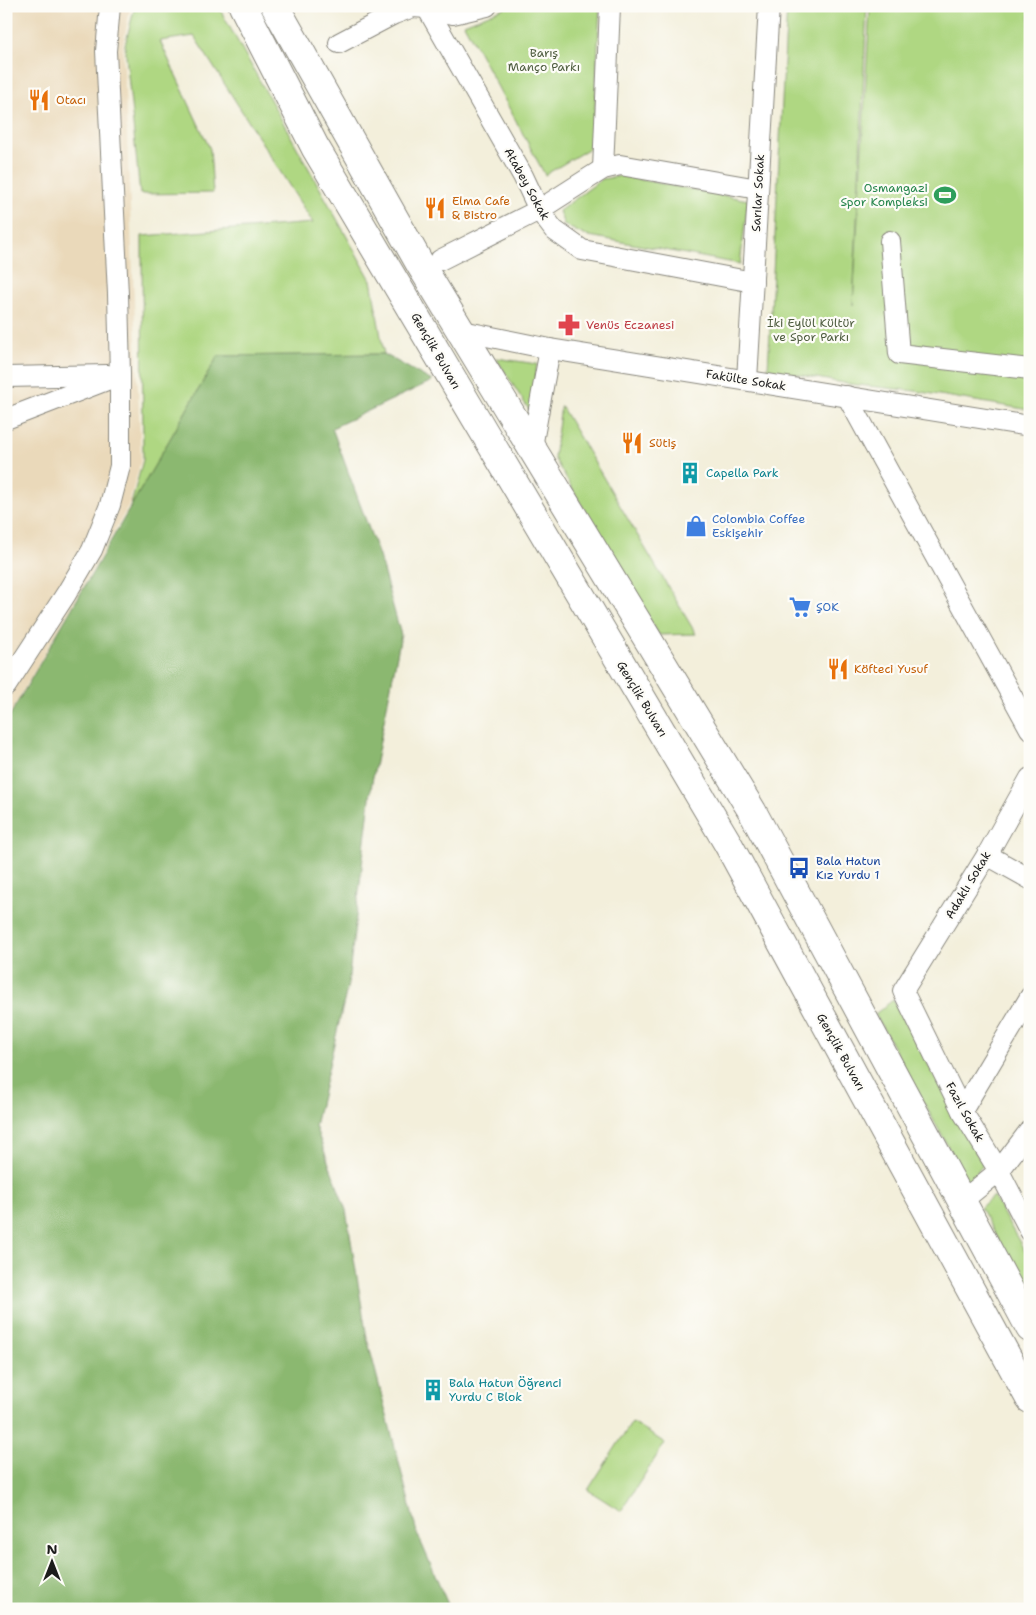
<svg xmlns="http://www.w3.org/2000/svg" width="1036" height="1615" font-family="'Shantell Sans',sans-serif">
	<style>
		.built { fill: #ead9ba }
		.green { fill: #afd782; stroke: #667a4f }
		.forest { fill: #8bb870; stroke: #546a46 }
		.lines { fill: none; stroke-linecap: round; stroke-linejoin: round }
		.minor-casing { stroke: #88867c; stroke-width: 22 }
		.highway-casing { stroke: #88867c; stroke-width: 30 }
		.minor { stroke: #fff; stroke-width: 20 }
		.highway { stroke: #fff; stroke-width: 28 }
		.labels { text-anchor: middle; stroke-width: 4.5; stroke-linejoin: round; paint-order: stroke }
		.park-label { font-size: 12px; fill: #4f5d40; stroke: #fdfcf7 }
		.food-label { font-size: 12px; fill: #c56008; stroke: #fdfcf7; text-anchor: start }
		.street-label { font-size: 12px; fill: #1c1c1c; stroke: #fdfcf7 }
		.leisure-label { font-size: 12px; fill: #27864d; stroke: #fdfcf7; text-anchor: end }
		.health-label { font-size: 12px; fill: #be3a42; stroke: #fdfcf7; text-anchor: start }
		.culture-label { font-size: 12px; fill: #0d838f; stroke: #fdfcf7; text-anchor: start }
		.shop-label { font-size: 12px; fill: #366cbe; stroke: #fdfcf7; text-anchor: start }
		.transit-label { font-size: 12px; fill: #164399; stroke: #fdfcf7; text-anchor: start }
	</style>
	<rect width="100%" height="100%" fill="#fdfcf7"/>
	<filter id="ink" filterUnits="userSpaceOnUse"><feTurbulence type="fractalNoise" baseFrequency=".02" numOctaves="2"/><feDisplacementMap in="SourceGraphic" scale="10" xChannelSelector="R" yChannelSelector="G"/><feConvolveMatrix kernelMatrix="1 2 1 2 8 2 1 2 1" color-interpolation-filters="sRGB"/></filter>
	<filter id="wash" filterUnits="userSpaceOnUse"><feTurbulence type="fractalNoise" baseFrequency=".0096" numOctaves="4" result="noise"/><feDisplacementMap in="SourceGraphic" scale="20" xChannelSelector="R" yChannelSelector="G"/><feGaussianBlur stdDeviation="1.12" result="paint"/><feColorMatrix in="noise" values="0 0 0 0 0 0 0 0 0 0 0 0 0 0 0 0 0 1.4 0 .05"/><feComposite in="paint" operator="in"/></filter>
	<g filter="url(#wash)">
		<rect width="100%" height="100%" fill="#f3efdb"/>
		<!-- built -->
		<polygon class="built" points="6,6 131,6 123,44 141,460 128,507 6,720"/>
		<!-- green -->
		<g class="green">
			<polygon points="135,6 218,6 371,280 384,354 218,356 130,508 143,460 142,236 313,223 194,36 160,41 210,149 213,193 140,194 125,45"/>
			<polygon points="509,6 600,6 593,146 545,175 464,24"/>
			<polygon points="787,6 867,6 853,305 870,6 1030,6 1030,410 915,391 849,384 768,369"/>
			<polygon points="621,176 748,200 740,264 584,235 564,225 559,211 602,179"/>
			<polygon points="496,358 537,364 531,413"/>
			<polygon points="561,406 696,634 659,635 554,458"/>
			<polygon points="893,1000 983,1165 968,1183 875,1014"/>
			<polygon points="993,1196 1030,1260 1030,1299 1007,1254 980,1208"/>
			<polygon points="632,1422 665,1443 621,1511 588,1490"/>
		</g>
		<!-- forest -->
		<polygon class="forest" points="384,354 432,381 332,428 379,556 401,635 372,782 348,984 315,1126 346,1210 367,1338 417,1533 450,1609 6,1609 6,722 218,356"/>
	</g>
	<g filter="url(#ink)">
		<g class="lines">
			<!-- minor casing -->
			<g class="minor-casing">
				<g id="minor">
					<polyline points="427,8 523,176 539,210 554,230 582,250 753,282"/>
					<polyline points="339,43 394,14 413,7 427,8 453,14 487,6"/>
					<polyline points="603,169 610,6"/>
					<polyline points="890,241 899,354 1030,369"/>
					<polyline points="440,260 539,210 603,169 620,165 758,189"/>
					<polyline points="462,331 550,349 1030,426"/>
					<polyline points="6,377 108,375"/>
					<polyline points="747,380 769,6"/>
					<polyline points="847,396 1030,729"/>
					<polyline points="6,419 120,375"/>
					<polyline points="532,447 550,349"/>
					<polyline points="6,686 66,594 92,550 110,505 120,466 120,375 118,294 106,51 110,6"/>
					<polyline points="1030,778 987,855 903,991 962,1111 999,1171 1030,1231"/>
					<polyline points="987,855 1030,879"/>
					<polyline points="962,1111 1030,997"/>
					<polyline points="962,1201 999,1171 1030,1130"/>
				</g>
			</g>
			<!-- highway casing -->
			<g class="highway-casing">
				<g id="highway">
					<polyline points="243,6 315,147 727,842 1030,1399"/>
					<polyline points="275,6 420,264 752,811 1030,1328"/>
				</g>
			</g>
			<!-- minor -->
			<use href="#minor" class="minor"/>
			<!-- highway -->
			<use href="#highway" class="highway"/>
		</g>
	</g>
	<!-- icons -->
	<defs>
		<g id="restaurant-bare" transform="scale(1.725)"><path d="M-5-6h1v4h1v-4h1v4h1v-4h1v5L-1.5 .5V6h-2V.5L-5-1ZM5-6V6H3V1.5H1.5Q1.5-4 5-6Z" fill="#e8710a" stroke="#fdfcf7" stroke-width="2.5" paint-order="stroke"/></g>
		<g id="stadium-bare" transform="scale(1.725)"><path d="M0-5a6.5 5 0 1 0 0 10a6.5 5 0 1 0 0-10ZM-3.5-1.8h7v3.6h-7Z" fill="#2e9e5b" stroke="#fdfcf7" stroke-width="2.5" paint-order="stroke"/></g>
		<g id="pharmacy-bare" transform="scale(1.725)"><path d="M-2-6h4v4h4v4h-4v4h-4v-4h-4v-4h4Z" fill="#e0444e" stroke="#fdfcf7" stroke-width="2.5" paint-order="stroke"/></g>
		<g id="building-bare" transform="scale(1.725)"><path d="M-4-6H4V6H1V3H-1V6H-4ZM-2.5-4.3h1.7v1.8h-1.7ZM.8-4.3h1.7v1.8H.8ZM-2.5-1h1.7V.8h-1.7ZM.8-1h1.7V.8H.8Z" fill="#0f9aa8" stroke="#fdfcf7" stroke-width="2.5" paint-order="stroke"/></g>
		<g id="shop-bare" transform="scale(1.725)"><path d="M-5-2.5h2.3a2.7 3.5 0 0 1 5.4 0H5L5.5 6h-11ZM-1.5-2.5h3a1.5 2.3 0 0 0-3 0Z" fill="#3f7fe0" stroke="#fdfcf7" stroke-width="2.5" paint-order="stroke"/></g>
		<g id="supermarket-bare" transform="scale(1.725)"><path d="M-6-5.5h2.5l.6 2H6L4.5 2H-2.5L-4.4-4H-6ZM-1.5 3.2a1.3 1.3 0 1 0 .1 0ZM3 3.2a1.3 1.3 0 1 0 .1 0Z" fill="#3f7fe0" stroke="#fdfcf7" stroke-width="2.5" paint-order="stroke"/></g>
		<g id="bus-bare" transform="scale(1.725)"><path d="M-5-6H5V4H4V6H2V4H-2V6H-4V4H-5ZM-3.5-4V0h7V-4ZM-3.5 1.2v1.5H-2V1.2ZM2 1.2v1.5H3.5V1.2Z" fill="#1a4fb4" stroke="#fdfcf7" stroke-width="2.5" paint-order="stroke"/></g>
	</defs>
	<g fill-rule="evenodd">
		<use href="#restaurant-bare" x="39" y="100"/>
		<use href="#stadium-bare" x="945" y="195"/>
		<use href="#restaurant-bare" x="435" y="208"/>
		<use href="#pharmacy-bare" x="569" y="325"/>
		<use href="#restaurant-bare" x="632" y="443"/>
		<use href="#building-bare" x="690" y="473"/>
		<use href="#shop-bare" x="696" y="526"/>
		<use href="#supermarket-bare" x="800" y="607"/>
		<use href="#restaurant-bare" x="838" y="669"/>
		<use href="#bus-bare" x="799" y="868"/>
		<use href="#building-bare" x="433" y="1390"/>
	</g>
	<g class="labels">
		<!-- park labels -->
		<g class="park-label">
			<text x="544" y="57">Barış<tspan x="544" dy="14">Manço Parkı</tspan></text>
			<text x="811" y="327">İki Eylül Kültür<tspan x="811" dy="14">ve Spor Parkı</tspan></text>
		</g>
		<!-- food labels -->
		<g class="food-label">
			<text x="56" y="104">Otacı</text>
			<text x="452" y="205">Elma Cafe<tspan x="452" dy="14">&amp; Bistro</tspan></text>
			<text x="649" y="447">Sütiş</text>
			<text x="854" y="673">Köfteci Yusuf</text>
		</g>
		<!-- street labels -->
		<g class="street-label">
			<text transform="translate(527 184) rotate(61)" y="4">Atabey Sokak</text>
			<text transform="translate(758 193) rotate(-87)" y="4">Sarılar Sokak</text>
			<text transform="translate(436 351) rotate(60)" y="4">Gençlik Bulvarı</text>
			<text transform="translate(746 380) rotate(9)" y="4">Fakülte Sokak</text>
			<text transform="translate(642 699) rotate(59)" y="4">Gençlik Bulvarı</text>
			<text transform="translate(968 885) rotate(-59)" y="4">Adaklı Sokak</text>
			<text transform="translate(841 1052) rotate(61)" y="4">Gençlik Bulvarı</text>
			<text transform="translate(965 1112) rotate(61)" y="4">Fazıl Sokak</text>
		</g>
		<!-- leisure labels -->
		<g class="leisure-label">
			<text x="928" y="192">Osmangazi<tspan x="928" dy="14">Spor Kompleksi</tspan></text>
		</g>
		<!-- health labels -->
		<g class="health-label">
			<text x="586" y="329">Venüs Eczanesi</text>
		</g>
		<!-- culture labels -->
		<g class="culture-label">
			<text x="706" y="477">Capella Park</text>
			<text x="449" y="1387">Bala Hatun Öğrenci<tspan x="449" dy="14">Yurdu C Blok</tspan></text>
		</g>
		<!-- shop labels -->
		<g class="shop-label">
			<text x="712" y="523">Colombia Coffee<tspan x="712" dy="14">Eskişehir</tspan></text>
			<text x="816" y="611">ŞOK</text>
		</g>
		<!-- transit labels -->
		<g class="transit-label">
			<text x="816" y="865">Bala Hatun<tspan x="816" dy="14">Kız Yurdu 1</tspan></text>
		</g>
	</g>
	<!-- margin -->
	<rect width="1036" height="1615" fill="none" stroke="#fdfcf7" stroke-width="25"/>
	<!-- north arrow -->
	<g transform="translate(52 1562)" stroke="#fdfcf7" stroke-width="4" paint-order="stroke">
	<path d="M0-4L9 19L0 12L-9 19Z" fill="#1c1c1c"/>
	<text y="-8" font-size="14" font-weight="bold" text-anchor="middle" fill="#1c1c1c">N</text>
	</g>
</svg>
